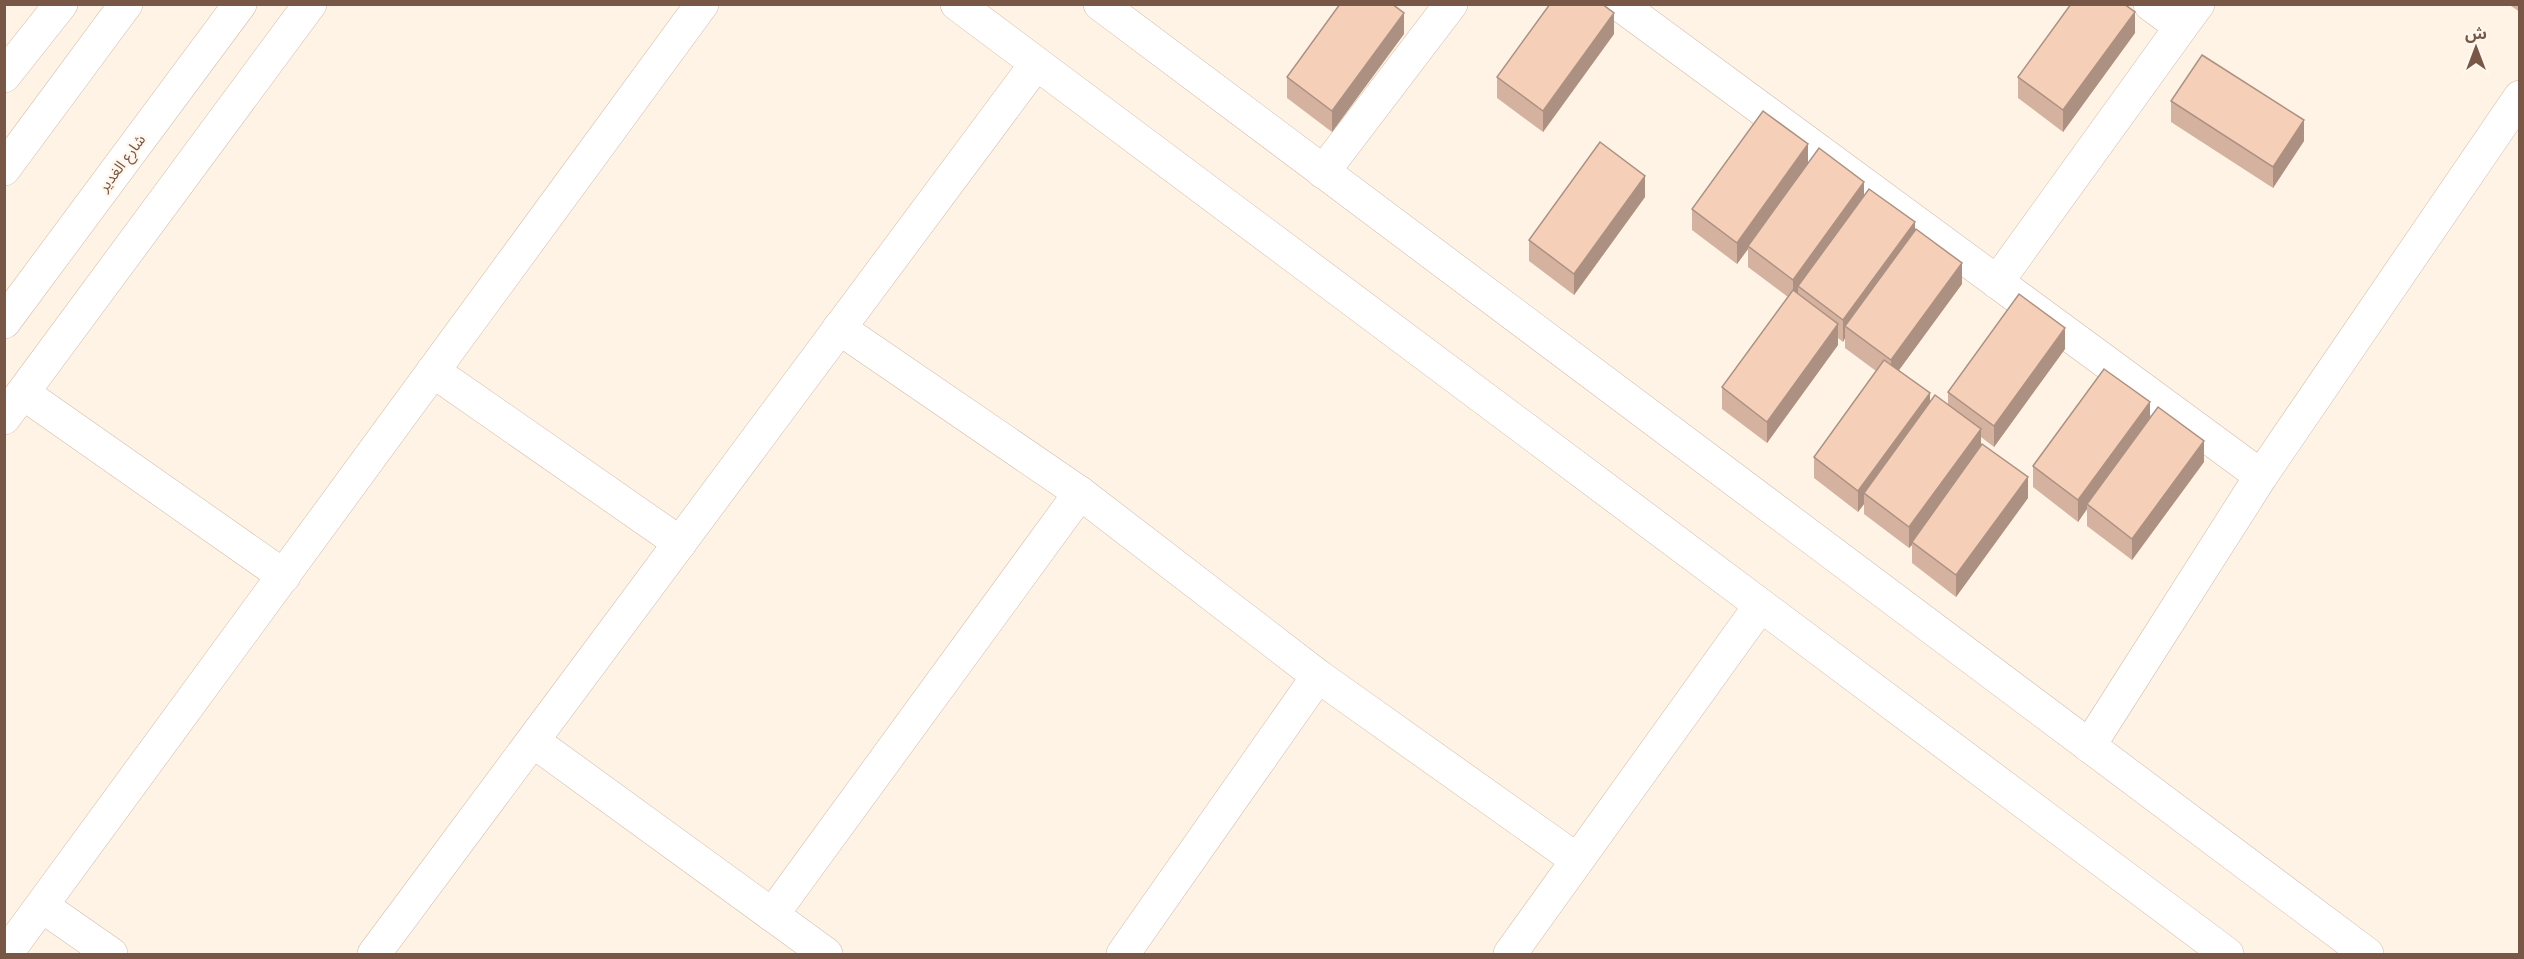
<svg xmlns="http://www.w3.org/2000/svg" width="2524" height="959" font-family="'Fira Sans','Noto Sans Arabic',sans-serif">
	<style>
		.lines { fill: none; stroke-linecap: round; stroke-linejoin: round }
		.minor-casing { stroke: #d3bbab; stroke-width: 34 }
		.minor { stroke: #fff; stroke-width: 33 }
		.wall { fill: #d4b29f }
		.shaded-wall { fill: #ac9182 }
		.building { fill: #f6cfb9; stroke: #ac9182; stroke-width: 1.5 }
		.labels { text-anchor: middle; stroke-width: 5; stroke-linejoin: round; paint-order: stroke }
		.street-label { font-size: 15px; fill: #795747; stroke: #fff7ec }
	</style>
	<rect width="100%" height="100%" fill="#fef3e4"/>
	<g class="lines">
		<!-- minor casing -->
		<g class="minor-casing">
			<g id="minor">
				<polyline points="957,4 2227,954"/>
				<polyline points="1100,4 2367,954"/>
				<polyline points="1619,4 2261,476"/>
				<polyline points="2181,27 2198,4"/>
				<polyline points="4,76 61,4"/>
				<polyline points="4,169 126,4"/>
				<polyline points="1323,172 1451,4"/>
				<polyline points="1997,282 2181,27 2150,4"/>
				<polyline points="4,322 240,4"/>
				<polyline points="839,328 1080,493 1318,676 1577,860"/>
				<polyline points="433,371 680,543"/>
				<polyline points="23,393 284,576"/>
				<polyline points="4,418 310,4"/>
				<polyline points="533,741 826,954"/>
				<polyline points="2089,746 2261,476 2520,97"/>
				<polyline points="42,906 111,954"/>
				<polyline points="772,915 1080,493"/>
				<polyline points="6,954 702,4"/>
				<polyline points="374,954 1036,64"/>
				<polyline points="1123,954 1318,676"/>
				<polyline points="1510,954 1760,606"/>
			</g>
		</g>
		<!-- minor -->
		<use href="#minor" class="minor"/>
	</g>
	<!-- wall -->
	<g class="wall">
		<polygon points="2508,4 2520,4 2520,12"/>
		<polygon points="2135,33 2063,132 2018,98 2018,77"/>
		<polygon points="1404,34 1332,132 1287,98 1287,77"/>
		<polygon points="1614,34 1543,132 1497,98 1497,77"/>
		<polygon points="2171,101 2304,141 2273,188 2171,122"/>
		<polygon points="1808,162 1864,196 1915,231 1962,284 1899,370 1930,402 1948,405 1948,392 2065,349 1994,447 1981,437 1981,446 2028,498 1956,597 1912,563 1912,545 1909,548 1864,514 1864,504 1858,512 1814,478 1814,457 1876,371 1845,348 1845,338 1843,342 1838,338 1838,345 1767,443 1722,409 1722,387 1788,297 1748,267 1748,249 1737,264 1692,230 1692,209"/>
		<polygon points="1645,197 1574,295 1529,261 1529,240"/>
		<polygon points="2150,418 2204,462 2132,560 2087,526 2087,509 2078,522 2033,487 2033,466"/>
	</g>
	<!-- shaded-wall -->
	<g class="shaded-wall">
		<polygon points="2135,12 2135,33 2063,132 2063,110"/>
		<polygon points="1404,13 1404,34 1332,132 1332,111"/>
		<polygon points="1614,13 1614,34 1543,132 1543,111"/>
		<polygon points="2304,120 2304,141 2273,188 2273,167"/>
		<polygon points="1808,144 1808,166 1748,246 1748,249 1737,264 1737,243"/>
		<polygon points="1645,176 1645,197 1574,295 1574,274"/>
		<polygon points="1864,182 1864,203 1798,286 1798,293 1793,301 1793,280"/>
		<polygon points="1915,222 1915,243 1845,326 1845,338 1843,342 1843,320"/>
		<polygon points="1962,263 1962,284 1891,381 1891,360"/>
		<polygon points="1838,324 1838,345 1767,443 1767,422"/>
		<polygon points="2065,328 2065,349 1994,447 1994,426"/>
		<polygon points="1930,393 1930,414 1864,493 1864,504 1858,512 1858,491"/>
		<polygon points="2150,402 2150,423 2087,504 2087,509 2078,522 2078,500"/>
		<polygon points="1981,429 1981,450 1912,542 1912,545 1909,548 1909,527"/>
		<polygon points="2204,441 2204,462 2132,560 2132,539"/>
		<polygon points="2028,477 2028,498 1956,597 1956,575"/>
	</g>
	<!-- building -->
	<g class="building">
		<polygon points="1340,4 1392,4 1404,13 1332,111 1287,77"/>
		<polygon points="1550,4 1602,4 1614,13 1543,111 1497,77"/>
		<polygon points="2071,4 2124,4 2135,12 2063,110 2018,77"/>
		<polygon points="2202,55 2304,120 2273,167 2171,101"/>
		<polygon points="1763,111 1808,144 1737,243 1692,209"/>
		<polygon points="1600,142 1645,176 1574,274 1529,240"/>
		<polygon points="1819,148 1864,182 1793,280 1748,246"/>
		<polygon points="1869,189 1915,222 1843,320 1798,286"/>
		<polygon points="1916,229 1962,263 1891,360 1845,326"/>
		<polygon points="1793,290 1838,324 1767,422 1722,387"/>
		<polygon points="2019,294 2065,328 1994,426 1948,392"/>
		<polygon points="1884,360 1930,393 1858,491 1814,457"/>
		<polygon points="2104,369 2150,402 2078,500 2033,466"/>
		<polygon points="1935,395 1981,429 1909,527 1864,493"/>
		<polygon points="2158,407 2204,441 2132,539 2087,504"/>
		<polygon points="1982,444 2028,477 1956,575 1912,542"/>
	</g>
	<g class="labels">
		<!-- street labels -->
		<g class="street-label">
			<text transform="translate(122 163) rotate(-53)" y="5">شارع الغدير</text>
		</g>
	</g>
	<!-- border -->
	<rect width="2524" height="959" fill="none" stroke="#795747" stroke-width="12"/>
	<!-- north arrow -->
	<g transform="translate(2476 48)" stroke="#fff7ec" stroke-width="4.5" paint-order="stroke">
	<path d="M0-4.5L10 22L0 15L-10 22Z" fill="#795747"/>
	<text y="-9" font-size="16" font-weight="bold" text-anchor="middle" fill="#795747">ش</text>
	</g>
</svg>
